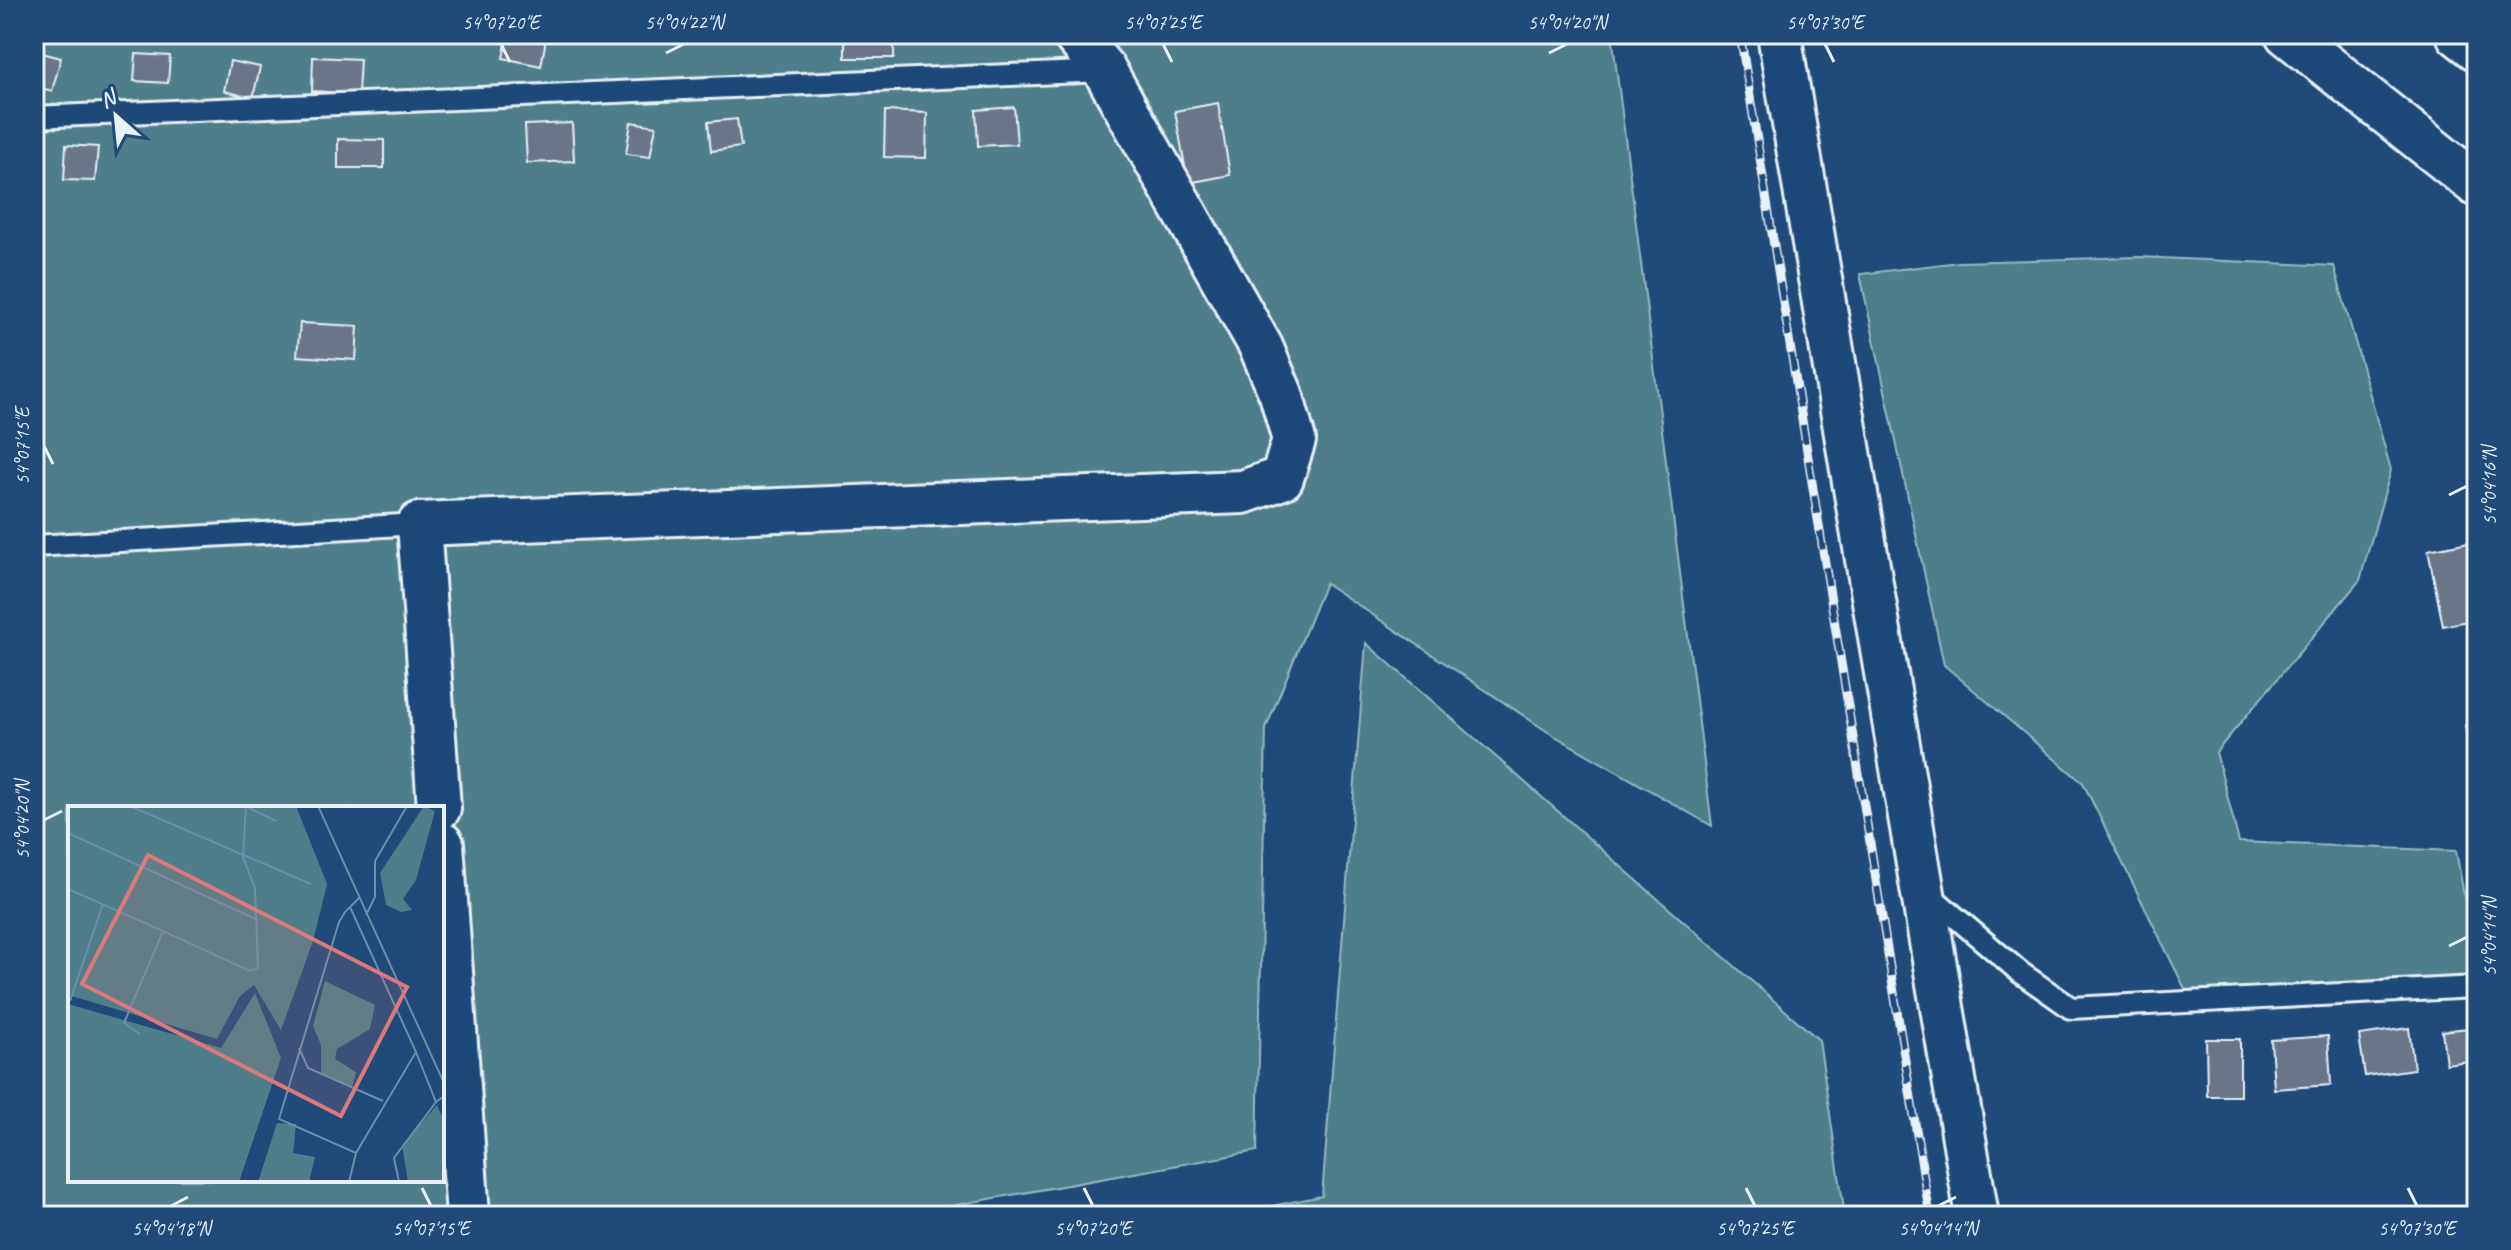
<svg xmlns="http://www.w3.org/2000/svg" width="2511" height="1250" font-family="Caveat,sans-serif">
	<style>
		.green { fill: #4e7e89; stroke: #9bb8c0; stroke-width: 2; fill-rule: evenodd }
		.building { fill: #6a7688; stroke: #e8f1f8; stroke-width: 2 }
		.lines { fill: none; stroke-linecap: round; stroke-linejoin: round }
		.service-casing { stroke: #e8f1f8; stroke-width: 26 }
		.minor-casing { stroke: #e8f1f8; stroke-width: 48 }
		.secondary-casing { stroke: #e8f1f8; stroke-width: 50 }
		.service { stroke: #1f4a7a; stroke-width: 20 }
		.minor { stroke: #1f4a7a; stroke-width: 42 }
		.secondary { stroke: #1f4a7a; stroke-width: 44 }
		.rail-casing { stroke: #e8f1f8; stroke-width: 9 }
		.rail { stroke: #1f4a7a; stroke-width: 6; stroke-dasharray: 18; stroke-linecap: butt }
		.ticks { fill: none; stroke: #e8f1f8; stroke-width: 3 }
		.inset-road { fill: none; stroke: #6f8dac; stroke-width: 2 }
		.view { fill: #dd787b; fill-opacity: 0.15; stroke: #dd787b; stroke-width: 4 }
		.inset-edge { fill: none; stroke: #e8f1f8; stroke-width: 4 }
		.neatline { fill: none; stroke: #e8f1f8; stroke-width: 3 }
		.ticks-label { font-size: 20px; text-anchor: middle; fill: #e8f1f8 }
	</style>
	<rect width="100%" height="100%" fill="#1f4a7a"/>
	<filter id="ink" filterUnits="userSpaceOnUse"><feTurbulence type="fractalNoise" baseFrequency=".0125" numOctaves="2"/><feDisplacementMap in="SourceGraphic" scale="16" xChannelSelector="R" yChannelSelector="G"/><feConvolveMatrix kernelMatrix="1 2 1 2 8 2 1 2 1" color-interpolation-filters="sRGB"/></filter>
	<g filter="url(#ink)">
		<!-- green -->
		<g class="green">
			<path d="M34 34H1612L1712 826 1548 732 1325 583 1266 728 1257 1151 895 1216H34ZM70 808H442V1180H70Z"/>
			<polygon points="2139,257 2334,266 2391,470 2360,580 2216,752 2239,842 2456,851 2477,966 2477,994 2285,1009 2193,1005 2083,783 1944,665 1860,274 1959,262"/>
			<polygon points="1366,643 1819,1040 1845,1216 1221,1216 1322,1196"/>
		</g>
		<!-- building -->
		<g class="building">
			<polygon points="508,34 547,34 541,66 503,58"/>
			<rect x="845" y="34" width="49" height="24"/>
			<polygon points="42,53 61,58 52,91 34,86"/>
			<polygon points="136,54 170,56 168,83 134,81"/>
			<polygon points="313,57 360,59 358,94 312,91"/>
			<polygon points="230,61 260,67 253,98 224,91"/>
			<polygon points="1218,103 1230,175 1188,183 1175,111"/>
			<polygon points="1014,107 1017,144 978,146 976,110"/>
			<polygon points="885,111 927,113 926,158 884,157"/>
			<polygon points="737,119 741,147 711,151 708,122"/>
			<polygon points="631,122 656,126 650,157 626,154"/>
			<polygon points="572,123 574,161 527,163 525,125"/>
			<polygon points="338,139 384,140 384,168 338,168"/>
			<polygon points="66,145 98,147 95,181 64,180"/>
			<polygon points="300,323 358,326 356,360 297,356"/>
			<polygon points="2474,541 2477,558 2477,619 2443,626 2428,550"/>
			<polygon points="2477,723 2477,757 2470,758 2465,725"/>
			<polygon points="2477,1027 2477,1060 2446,1064 2442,1031"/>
			<polygon points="2409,1028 2414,1069 2365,1076 2359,1035"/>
			<polygon points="2328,1036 2331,1085 2274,1089 2271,1040"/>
			<polygon points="2206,1039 2240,1039 2240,1096 2207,1096"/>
		</g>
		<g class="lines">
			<!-- service casing -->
			<g class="service-casing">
				<g id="service">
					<polyline points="34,117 1105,71"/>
					<polyline points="34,546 419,524"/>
					<polyline points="1926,892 2021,973 2071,1008 2477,987"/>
				</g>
			</g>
			<!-- minor casing -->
			<g class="minor-casing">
				<g id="minor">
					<polyline points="1779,34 1977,1216"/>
					<polyline points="2287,34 2477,185"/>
					<polyline points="439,808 419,524 1243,492 1282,478 1294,440 1281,394 1261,347 1105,71 1074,34"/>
					<polyline points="442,844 468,1216"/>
				</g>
			</g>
			<!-- secondary casing -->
			<g class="secondary-casing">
				<polyline id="secondary" points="2459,34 2477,48"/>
			</g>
			<!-- service -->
			<use href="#service" class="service"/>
			<!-- minor -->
			<use href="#minor" class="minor"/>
			<!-- secondary -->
			<use href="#secondary" class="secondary"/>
			<!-- rail casing -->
			<g class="rail-casing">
				<polyline id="rail" points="1740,34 1930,1216"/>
			</g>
			<!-- rail -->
			<use href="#rail" class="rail"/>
		</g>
	</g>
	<!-- ticks -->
	<path class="ticks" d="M501 44 510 62M1163 44 1172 62M1825 44 1834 62M666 53 684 44M1549 53 1567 44M44 446 53 464M2449 495 2467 486M44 820 62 811M2449 946 2467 937M422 1188 431 1206M1084 1188 1093 1206M1746 1188 1755 1206M2408 1188 2417 1206M171 1206 188 1197M1938 1206 1956 1197"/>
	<!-- overview -->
	<g transform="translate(68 806)">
		<rect width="376" height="376" fill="#1f4a7a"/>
		<path d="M0 0H228L259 78 245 135 213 224 186 179 172 190 149 233 0 189ZM356 0 367 5 348 74 335 93 344 104 333 106 318 99 312 67ZM257 175 307 199 302 223 269 243 267 253 288 266 284 282 253 268V239L245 220ZM187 187 213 252 171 376H0V198L153 242ZM369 299 376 315V376H340L334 339ZM209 317 228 318 225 347 247 351 241 376H190Z" fill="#4e7e89"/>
		<path class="inset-road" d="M62 0 243 78M177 0 208 15M250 0 376 277M0 27 190 114M0 83 95 125M282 101 348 246 288 347 211 313 271 116 277 106 291 92M298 109 307 91V55L339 0M2 195 35 98M72 228 56 217 95 125 182 165 190 162 187 82 175 51 178 0M231 242 240 262 315 295M348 246 368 296 376 290M281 376 288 347M331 376 326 352 368 296"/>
		<path class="view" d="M80 49 339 181 273 310 14 178Z"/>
		<rect width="376" height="376" class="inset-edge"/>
	</g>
	<!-- margin -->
	<rect width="2511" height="1250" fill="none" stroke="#1f4a7a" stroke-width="88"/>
	<!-- north arrow -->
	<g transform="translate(116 116) rotate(333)" stroke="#1f4a7a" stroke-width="6" paint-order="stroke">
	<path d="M0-6L14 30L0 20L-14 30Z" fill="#e8f1f8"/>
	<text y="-12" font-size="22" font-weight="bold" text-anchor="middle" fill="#e8f1f8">N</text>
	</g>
	<rect x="44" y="44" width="2423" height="1162" class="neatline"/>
	<g class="ticks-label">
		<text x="501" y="29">54°07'20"E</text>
		<text x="684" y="29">54°04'22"N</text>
		<text x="1163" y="29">54°07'25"E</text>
		<text x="1567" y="29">54°04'20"N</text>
		<text x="1825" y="29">54°07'30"E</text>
		<text transform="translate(22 446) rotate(-90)" y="7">54°07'15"E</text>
		<text transform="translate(2489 486) rotate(-90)" y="7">54°04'16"N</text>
		<text transform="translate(22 820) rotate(-90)" y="7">54°04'20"N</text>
		<text transform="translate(2489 937) rotate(-90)" y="7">54°04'14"N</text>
		<text x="171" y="1235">54°04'18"N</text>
		<text x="431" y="1235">54°07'15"E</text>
		<text x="1093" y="1235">54°07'20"E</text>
		<text x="1755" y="1235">54°07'25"E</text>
		<text x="1938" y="1235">54°04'14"N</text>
		<text x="2417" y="1235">54°07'30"E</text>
	</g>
</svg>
